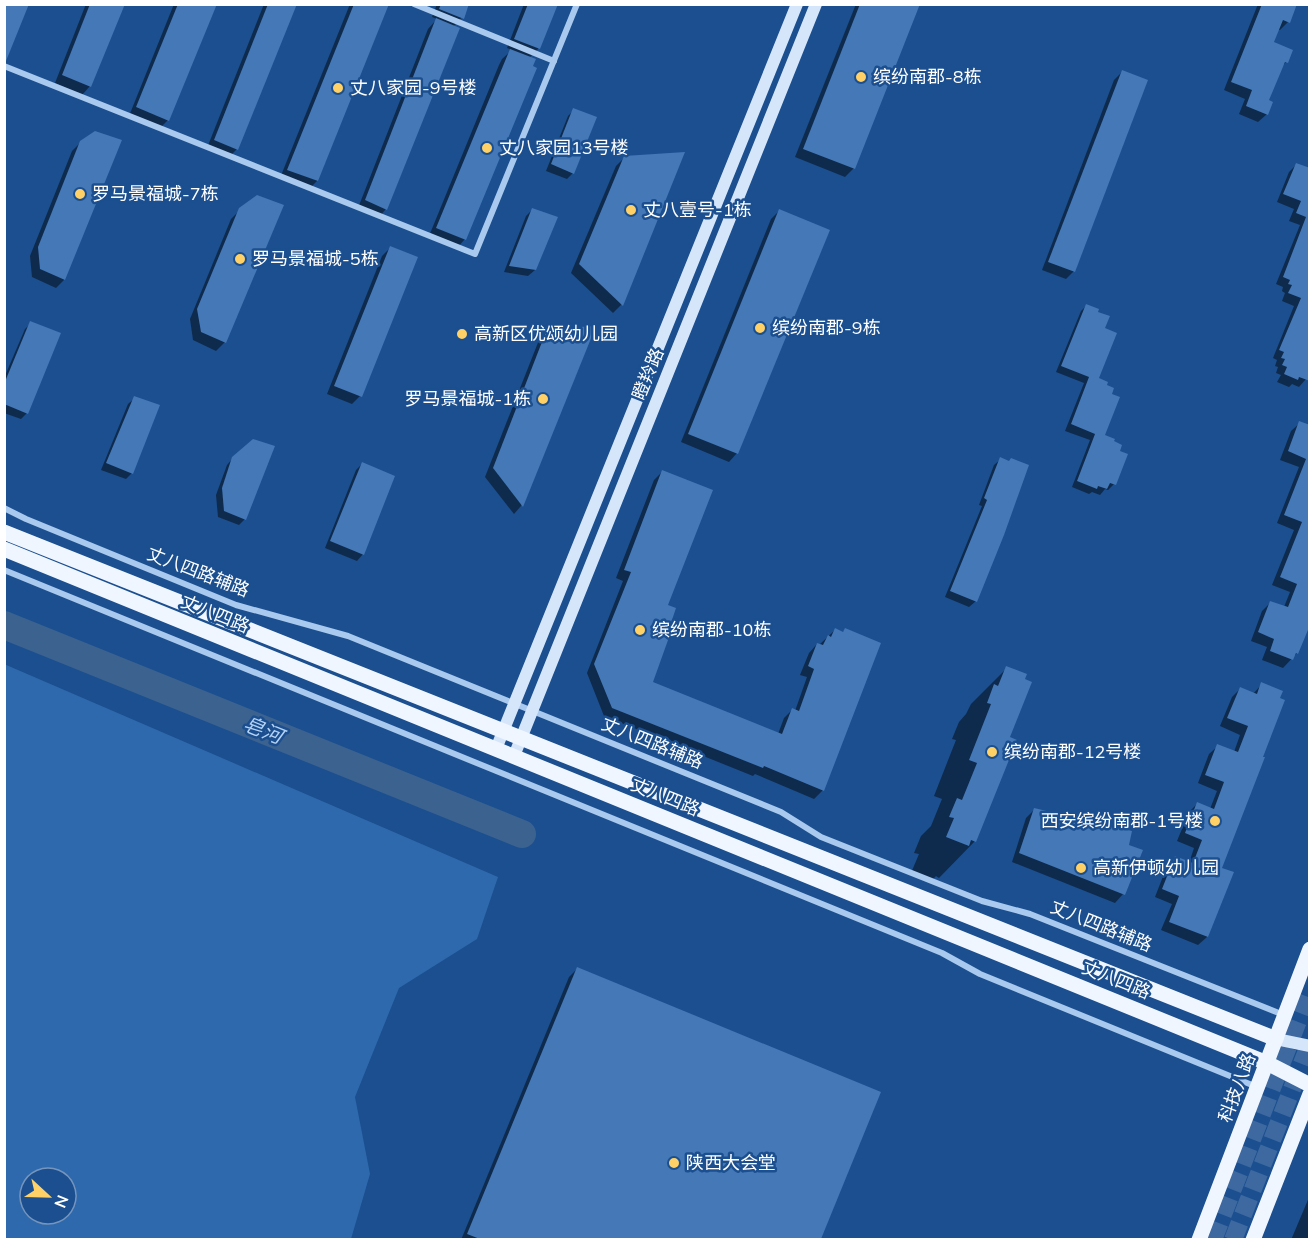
<svg xmlns="http://www.w3.org/2000/svg" width="1314" height="1244" font-family="Mulish,'Noto Sans SC',sans-serif">
	<style>
		.green { fill: #2e69ad; fill-rule: evenodd }
		.shadow { fill: #0007 }
		.lines { fill: none; stroke-linecap: round; stroke-linejoin: round }
		.river { stroke: #3c6290; stroke-width: 28 }
		.building { fill: #4478b7 }
		.highway-tunnel { stroke: #3d69a0; stroke-width: 18; stroke-dasharray: 18 9; stroke-linecap: butt }
		.street { stroke: #a9c9ee; stroke-width: 6 }
		.secondary { stroke: #d6e6fa; stroke-width: 12 }
		.primary { stroke: #f0f6ff; stroke-width: 15 }
		.poi-dot { fill: #ffd166; stroke: #1b4f8f; stroke-width: 2 }
		.labels { text-anchor: middle; stroke-width: 5; stroke-linejoin: round; paint-order: stroke }
		.poi-label { font-size: 18px; fill: #fff; stroke: #1b4f8f; text-anchor: start }
		.street-label { font-size: 18px; fill: #fff; stroke: #1b4f8f }
		.water-label { font-size: 20px; font-style: italic; fill: #b5d3f5; stroke: #1b4f8f }
	</style>
	<rect width="100%" height="100%" fill="#1b4f8f"/>
	<!-- green -->
	<path class="green" d="M4 664 498 877 477 939 399 988 355 1097 370 1174 351 1239H5ZM30 1178H66V1214H30Z"/>
	<!-- shadow -->
	<g class="shadow">
		<polygon points="86,4 124,4 90,86 82,95 55,83"/>
		<polygon points="174,4 215,4 168,120 159,129 129,116"/>
		<polygon points="264,4 295,4 237,149 229,157 207,148"/>
		<polygon points="350,4 383,4 317,181 309,189 280,178"/>
		<polygon points="437,4 469,4 465,14 453,27 386,209 378,218 358,208 428,29 437,19 432,17"/>
		<polygon points="524,4 556,4 538,49 529,58 465,239 457,248 429,236 499,65 502,59 512,50 507,48"/>
		<polygon points="856,4 919,4 854,168 845,177 795,157"/>
		<polygon points="1258,4 1295,4 1288,22 1280,30 1277,29 1272,43 1286,62 1281,68 1267,101 1267,114 1258,122 1239,114 1245,99 1224,90"/>
		<polygon points="1122,72 1074,271 1066,279 1042,270 1114,80"/>
		<polygon points="574,110 573,173 567,179 546,171 568,116"/>
		<polygon points="81,142 64,280 56,288 32,277 30,256 72,151"/>
		<polygon points="683,154 621,305 613,313 571,273 616,166 624,158"/>
		<polygon points="1296,165 1308,169 1306,379 1299,387 1292,384 1289,387 1277,382 1281,375 1276,373 1278,367 1275,366 1277,360 1273,358 1294,306 1282,301 1285,293 1282,291 1283,287 1276,284 1300,225 1289,221 1294,209 1277,202 1289,172"/>
		<polygon points="240,210 225,342 216,351 193,340 190,319 231,219"/>
		<polygon points="532,210 535,270 528,276 504,272 526,216"/>
		<polygon points="779,211 737,453 729,462 681,442 771,219"/>
		<polygon points="390,248 360,396 352,404 327,394 382,256"/>
		<polygon points="1087,305 1103,329 1097,379 1103,436 1114,484 1108,490 1105,489 1100,495 1092,492 1089,494 1072,487 1090,440 1065,431 1084,383 1056,372 1081,311"/>
		<polygon points="31,323 27,413 21,419 4,413 4,378 25,329"/>
		<polygon points="594,328 521,506 514,514 485,477 539,340 548,331"/>
		<polygon points="135,398 132,473 126,479 101,470 128,404"/>
		<polygon points="1300,423 1310,426 1297,653 1283,668 1262,660 1267,647 1251,641 1262,611 1271,602 1284,607 1290,592 1272,585 1294,530 1277,523 1299,467 1280,460 1291,431"/>
		<polygon points="233,458 245,519 239,525 218,517 216,495 227,465"/>
		<polygon points="1001,459 976,601 969,607 945,597 982,506 979,505 994,465"/>
		<polygon points="362,464 363,554 357,561 325,548 356,470"/>
		<polygon points="662,472 666,606 651,683 778,734 784,718 792,710 795,711 807,677 800,675 809,653 817,644 819,645 835,630 842,633 845,630 823,790 814,799 755,774 753,776 604,716 587,673 623,581 616,578 654,480"/>
		<polygon points="1007,668 1008,738 975,841 939,878 936,876 931,881 911,873 919,854 914,853 921,836 931,826 942,799 934,796 956,740 952,739 959,722 966,714 971,704"/>
		<polygon points="1262,684 1220,868 1232,873 1207,937 1198,945 1161,930 1172,904 1155,897 1167,866 1175,858 1189,863 1194,848 1177,841 1189,812 1197,804 1210,809 1217,791 1198,783 1209,754 1218,746 1234,752 1240,735 1220,726 1232,697 1240,689 1253,694"/>
		<polygon points="1035,809 1141,851 1123,894 1115,903 1012,862 1026,818"/>
		<polygon points="577,969 879,1093 819,1240 461,1240 569,977"/>
		<polygon points="1310,1195 1310,1240 1291,1240"/>
	</g>
	<g class="lines">
		<!-- river -->
		<polyline class="river" points="4,625 522,834"/>
	</g>
	<!-- building -->
	<g class="building">
		<polygon points="4,4 29,4 6,61 4,61"/>
		<polygon points="90,4 125,4 91,87 62,75"/>
		<polygon points="178,4 217,4 169,121 136,107"/>
		<polygon points="268,4 297,4 238,150 214,140"/>
		<polygon points="354,4 389,4 318,181 287,170"/>
		<polygon points="441,4 469,4 464,19 439,9"/>
		<polygon points="528,4 558,4 540,49 514,39"/>
		<polygon points="860,4 920,4 855,169 803,149"/>
		<polygon points="1262,4 1297,4 1290,23 1283,20 1274,42 1293,50 1288,63 1285,62 1269,100 1273,102 1268,115 1246,106 1252,90 1231,82"/>
		<polygon points="436,18 460,28 387,210 365,200"/>
		<polygon points="510,49 536,59 533,66 537,68 466,240 436,228"/>
		<polygon points="1122,70 1148,80 1075,272 1048,262"/>
		<polygon points="573,108 597,117 574,174 551,164"/>
		<polygon points="95,131 122,140 65,280 40,269 38,247 80,141"/>
		<polygon points="685,152 623,306 579,264 624,156"/>
		<polygon points="1296,163 1310,168 1310,381 1299,377 1298,380 1284,374 1287,367 1282,365 1285,359 1281,358 1284,352 1279,350 1301,298 1288,293 1292,285 1288,284 1290,280 1283,277 1306,217 1296,213 1301,201 1283,194"/>
		<polygon points="257,195 284,205 226,343 201,332 197,309 239,208"/>
		<polygon points="532,208 558,217 536,270 509,266"/>
		<polygon points="779,209 830,230 738,454 688,434"/>
		<polygon points="390,246 418,257 362,397 334,386"/>
		<polygon points="1086,304 1099,309 1098,312 1110,316 1105,328 1117,333 1099,378 1108,382 1107,385 1114,388 1112,394 1120,397 1105,435 1115,439 1114,441 1122,445 1120,451 1128,454 1116,485 1110,483 1107,489 1098,486 1097,489 1077,481 1095,434 1071,424 1089,377 1061,366"/>
		<polygon points="30,321 61,333 28,414 4,404 4,384"/>
		<polygon points="596,326 523,507 493,468 547,329"/>
		<polygon points="134,396 160,405 133,474 106,463"/>
		<polygon points="1299,421 1310,425 1310,625 1298,654 1296,653 1293,660 1270,651 1274,639 1258,632 1270,601 1288,607 1297,584 1280,577 1302,522 1284,515 1306,459 1288,451"/>
		<polygon points="253,439 275,446 246,520 224,511 222,488 232,457"/>
		<polygon points="1000,457 1009,461 1011,458 1029,465 1004,535 977,602 950,591 987,500 984,498"/>
		<polygon points="362,462 395,476 364,555 330,541"/>
		<polygon points="662,470 713,490 668,605 676,608 670,626 672,629 653,682 782,734 792,708 799,711 814,669 808,666 817,643 823,645 828,635 831,637 835,628 843,632 845,628 881,643 824,791 764,766 763,768 612,708 594,664 631,572 624,570"/>
		<polygon points="1006,666 1027,674 1025,679 1032,682 1010,737 1017,740 976,842 971,840 969,846 946,837 954,818 949,817 957,798 962,800 977,763 969,760 991,704 987,703 994,684 998,686"/>
		<polygon points="1261,682 1283,691 1280,698 1285,700 1263,757 1265,757 1222,868 1234,872 1208,937 1169,922 1179,896 1162,889 1175,856 1193,863 1202,840 1185,833 1197,802 1214,809 1224,782 1205,775 1217,744 1238,752 1248,726 1227,718 1240,687 1257,694"/>
		<polygon points="1034,808 1132,831 1129,845 1143,850 1125,895 1019,853"/>
		<polygon points="577,967 881,1092 821,1239 480,1239 467,1234"/>
	</g>
	<g class="lines">
		<!-- highway-tunnel -->
		<g class="highway-tunnel">
			<polyline points="1213,1240 1310,990"/>
			<polyline points="1233,1240 1310,1043"/>
		</g>
		<!-- street -->
		<g class="street">
			<polyline points="414,4 554,61"/>
			<polyline points="4,66 475,254 577,4"/>
			<polyline points="4,508 26,519 236,605 348,636 781,812 821,837 982,901 1030,914 1284,1015"/>
			<polyline points="4,570 942,953 980,974 1257,1087"/>
		</g>
		<!-- secondary -->
		<g class="secondary">
			<polyline points="496,749 797,4"/>
			<polyline points="514,756 816,4"/>
			<polyline points="1276,1039 1310,1046"/>
		</g>
		<!-- primary -->
		<g class="primary">
			<polyline points="4,532 1276,1039"/>
			<polyline points="4,549 1267,1063 1310,1085"/>
			<polyline points="1199,1240 1310,949"/>
			<polyline points="1253,1240 1310,1094"/>
		</g>
	</g>
	<!-- markers -->
	<g class="poi-dot">
		<circle cx="861" cy="77" r="6"/>
		<circle cx="338" cy="88" r="6"/>
		<circle cx="487" cy="148" r="6"/>
		<circle cx="80" cy="194" r="6"/>
		<circle cx="631" cy="210" r="6"/>
		<circle cx="240" cy="259" r="6"/>
		<circle cx="760" cy="328" r="6"/>
		<circle cx="462" cy="334" r="6"/>
		<circle cx="543" cy="399" r="6"/>
		<circle cx="640" cy="630" r="6"/>
		<circle cx="992" cy="752" r="6"/>
		<circle cx="1215" cy="821" r="6"/>
		<circle cx="1081" cy="868" r="6"/>
		<circle cx="674" cy="1163" r="6"/>
	</g>
	<g class="labels">
		<!-- poi labels -->
		<g class="poi-label">
			<text x="873" y="83">缤纷南郡-8栋</text>
			<text x="350" y="94">丈八家园-9号楼</text>
			<text x="499" y="154">丈八家园13号楼</text>
			<text x="92" y="200">罗马景福城-7栋</text>
			<text x="643" y="216">丈八壹号-1栋</text>
			<text x="252" y="265">罗马景福城-5栋</text>
			<text x="772" y="334">缤纷南郡-9栋</text>
			<text x="474" y="340">高新区优颂幼儿园</text>
			<text x="531" y="405" text-anchor="end">罗马景福城-1栋</text>
			<text x="652" y="636">缤纷南郡-10栋</text>
			<text x="1004" y="758">缤纷南郡-12号楼</text>
			<text x="1203" y="827" text-anchor="end">西安缤纷南郡-1号楼</text>
			<text x="1093" y="874">高新伊顿幼儿园</text>
			<text x="686" y="1169">陕西大会堂</text>
		</g>
		<!-- street labels -->
		<g class="street-label">
			<text transform="translate(648 374) rotate(-68)" y="6">瞪羚路</text>
			<text transform="translate(198 572) rotate(21)" y="6">丈八四路辅路</text>
			<text transform="translate(215 614) rotate(22)" y="6">丈八四路</text>
			<text transform="translate(652 743) rotate(22)" y="6">丈八四路辅路</text>
			<text transform="translate(665 797) rotate(22)" y="6">丈八四路</text>
			<text transform="translate(1101 926) rotate(22)" y="6">丈八四路辅路</text>
			<text transform="translate(1116 980) rotate(22)" y="6">丈八四路</text>
			<text transform="translate(1237 1088) rotate(-69)" y="6">科技八路</text>
		</g>
		<!-- water labels -->
		<g class="water-label">
			<text transform="translate(263 730) rotate(22)" y="7">皂河</text>
		</g>
	</g>
	<!-- border -->
	<rect width="1314" height="1244" fill="none" stroke="#ffffff" stroke-width="12"/>
	<!-- north arrow -->
	<g transform="translate(48 1196) rotate(112)"><circle r="28" fill="#1b4f8f" stroke="#7695bc" stroke-width="1.5"/>
	<path d="M0-4.5L10 22L0 15L-10 22Z" fill="#ffd166"/>
	<text y="-9" font-size="16" font-weight="bold" text-anchor="middle" fill="#ffffff">N</text>
	</g>
</svg>
